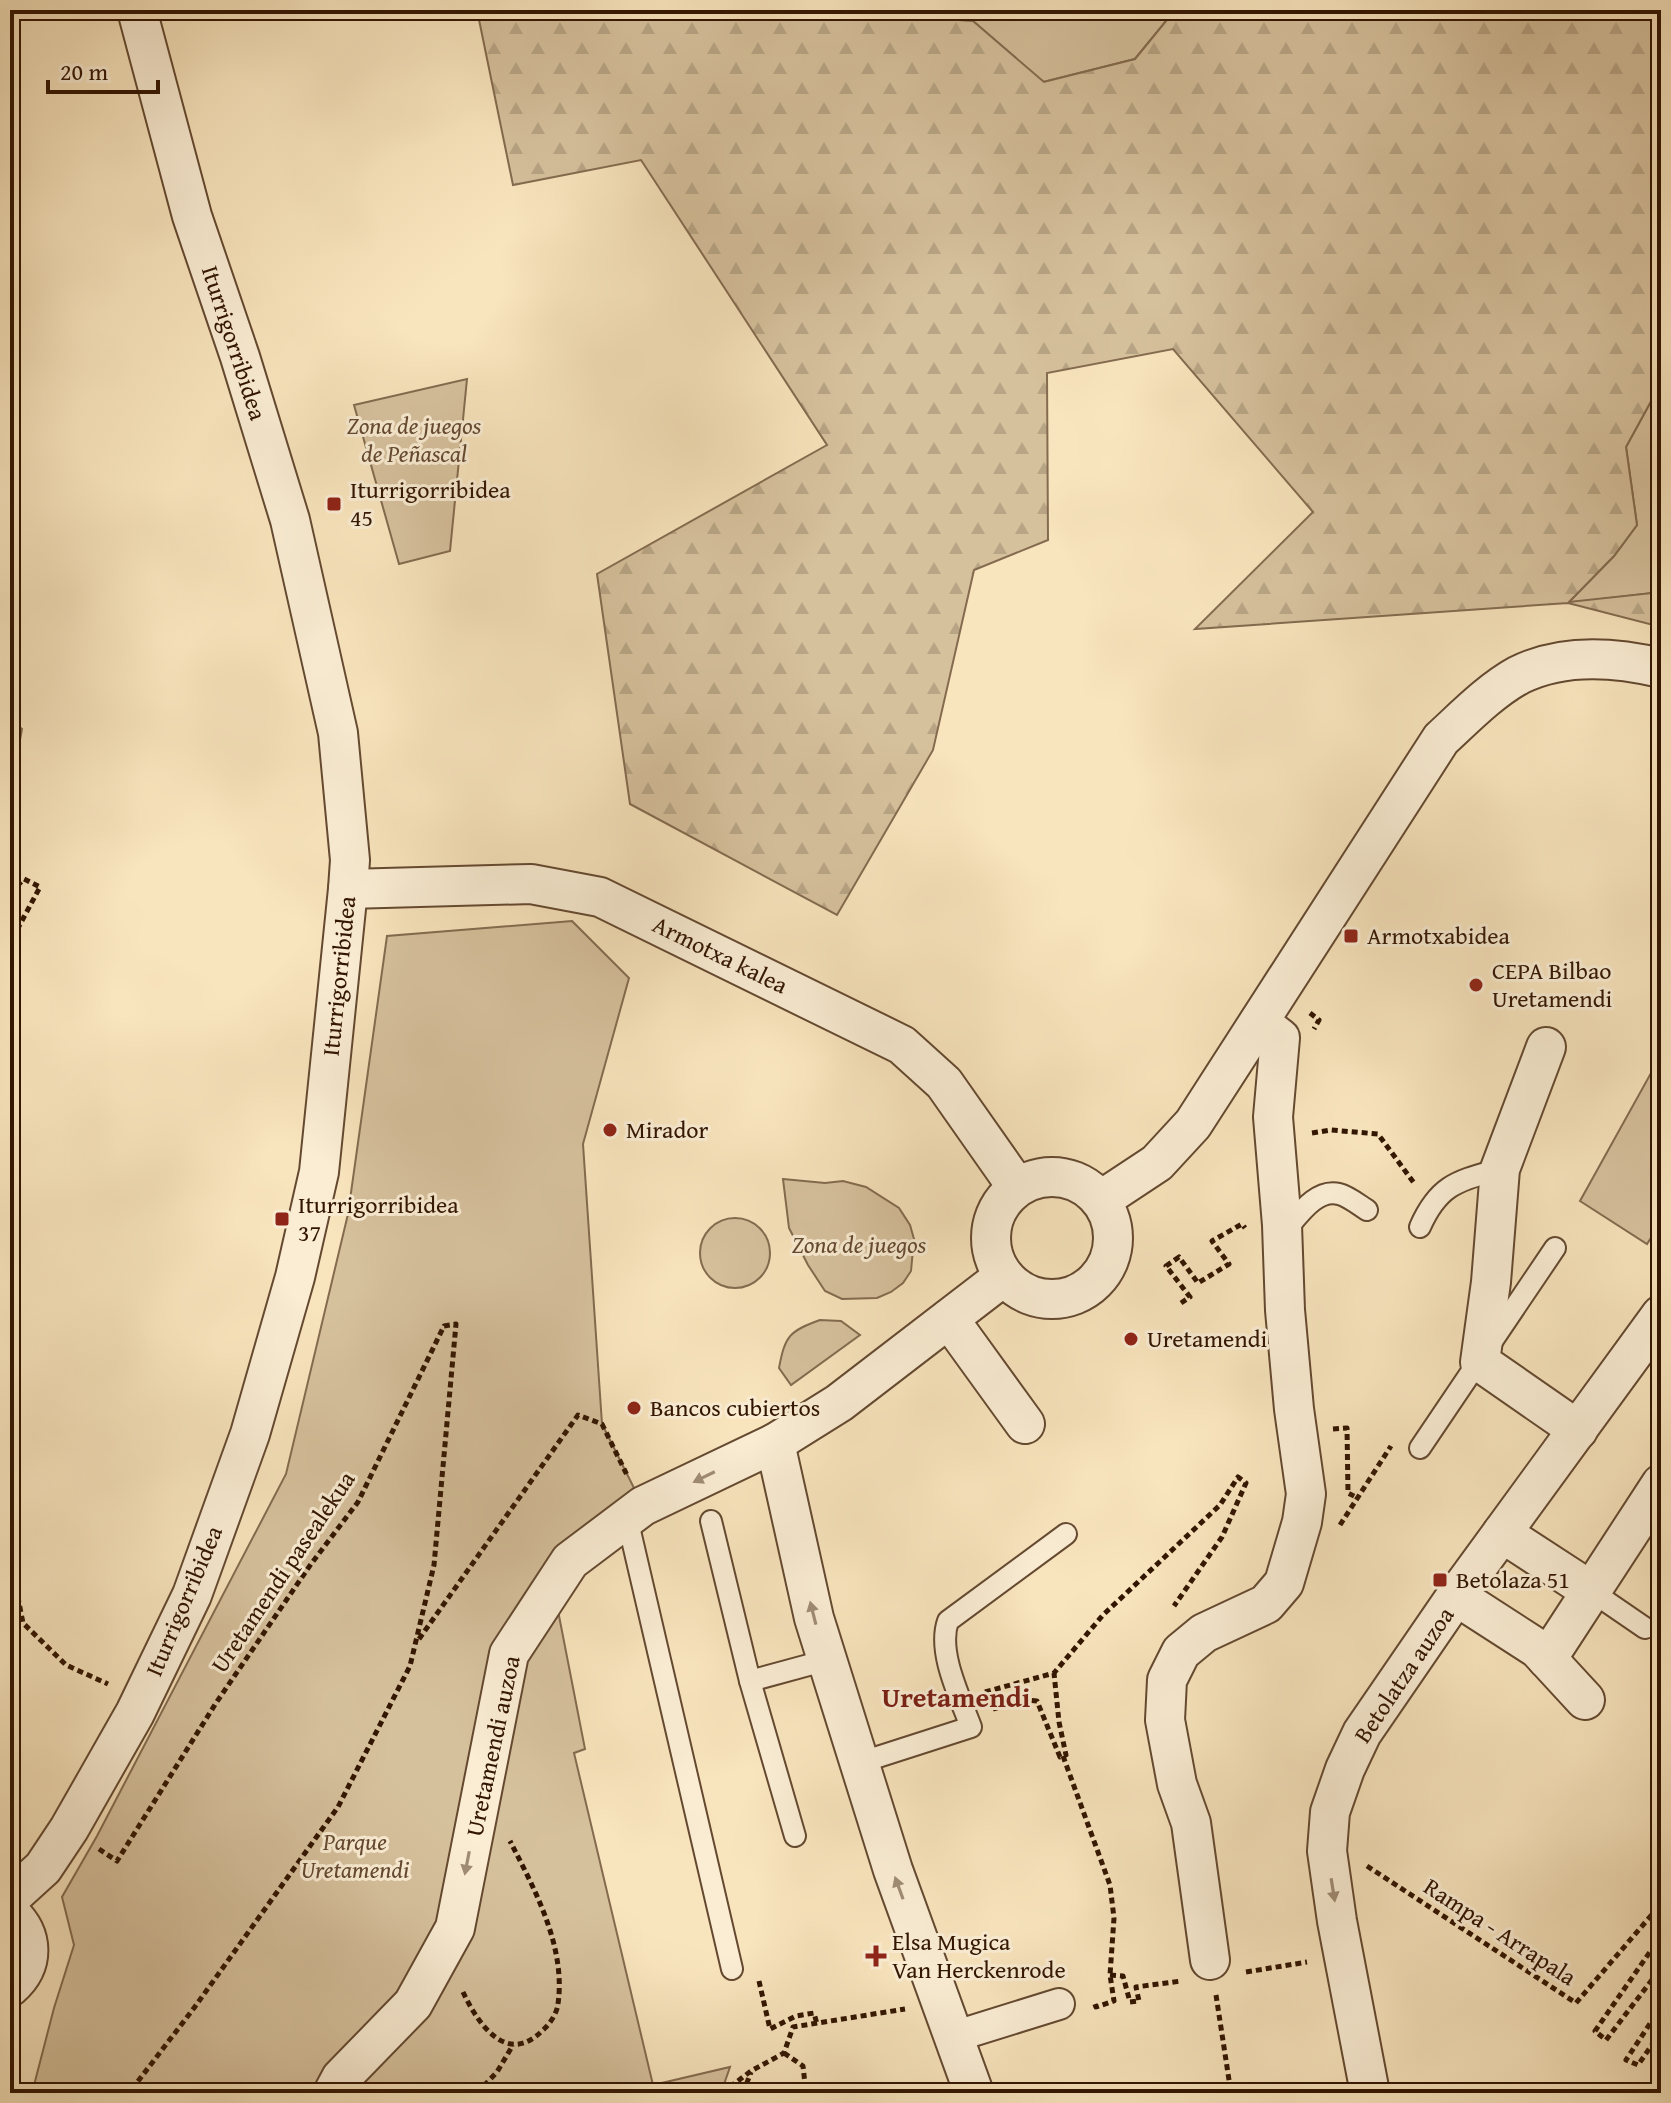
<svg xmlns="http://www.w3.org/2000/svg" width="1671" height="2103" font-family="'Gentium Book Plus',serif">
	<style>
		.green { fill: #d6c19d; stroke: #846b4f; stroke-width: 2 }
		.forest { fill: url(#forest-firs); stroke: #846b4f; stroke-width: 2 }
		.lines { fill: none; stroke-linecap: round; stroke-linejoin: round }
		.service-casing { stroke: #644930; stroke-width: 24 }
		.pedestrian-casing { stroke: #644930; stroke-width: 34 }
		.minor-casing { stroke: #644930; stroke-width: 42 }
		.path { stroke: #321501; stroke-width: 5; stroke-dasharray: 6 4; stroke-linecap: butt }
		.service { stroke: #faedd4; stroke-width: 20 }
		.pedestrian { stroke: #faedd4; stroke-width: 30 }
		.minor { stroke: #faedd4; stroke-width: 38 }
		.oneway { fill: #a08c75 }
		.poi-dot { fill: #8f2418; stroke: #faedd4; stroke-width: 3 }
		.labels { text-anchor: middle; stroke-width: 6; stroke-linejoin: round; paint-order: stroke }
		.street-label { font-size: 24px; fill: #321501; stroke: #faedd4 }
		.park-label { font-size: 24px; font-style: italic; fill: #634930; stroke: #faedd4 }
		.poi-label { font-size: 24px; fill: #321501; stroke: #faedd4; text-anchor: start }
		.quarter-label { font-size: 28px; font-weight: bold; fill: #7a1f14; stroke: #faedd4 }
	</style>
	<defs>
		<pattern id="forest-firs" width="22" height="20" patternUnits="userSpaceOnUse" patternTransform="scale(2)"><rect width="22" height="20" fill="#d6c19d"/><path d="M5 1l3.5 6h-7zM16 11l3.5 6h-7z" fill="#b8a585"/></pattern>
	</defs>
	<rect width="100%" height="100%" fill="#f8e4bd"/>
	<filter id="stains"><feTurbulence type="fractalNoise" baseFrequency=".0025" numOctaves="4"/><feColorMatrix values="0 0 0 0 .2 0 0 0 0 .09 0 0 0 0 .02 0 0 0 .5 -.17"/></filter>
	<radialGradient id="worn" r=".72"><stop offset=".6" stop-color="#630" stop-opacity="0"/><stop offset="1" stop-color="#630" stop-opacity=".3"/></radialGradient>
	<!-- green -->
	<g class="green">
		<polygon points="890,10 1175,10 1135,59 1043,82 973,21 899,16"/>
		<polygon points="467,379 450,551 399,564 354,405"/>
		<polygon points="1661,383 1661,592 1568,603 1614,556 1637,525 1626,447"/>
		<polygon points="572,921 629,978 583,1144 602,1424 643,1506 553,1585 585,1749 574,1753 653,2085 730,2067 721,2093 32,2093 54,2008 74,1945 62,1897 97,1836 286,1474 348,1214 387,936"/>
		<polygon points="1661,1055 1661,1222 1647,1244 1580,1201"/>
		<polygon points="783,1179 825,1183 843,1181 866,1187 899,1208 910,1225 914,1239 911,1271 903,1283 891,1292 877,1298 842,1299 825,1291 808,1265 789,1228"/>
		<circle cx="735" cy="1253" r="35"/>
		<path d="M820 1320 841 1321 860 1335 791 1385 779 1368C785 1336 789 1331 820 1320Z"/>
	</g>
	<!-- forest -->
	<g class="forest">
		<polygon points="477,10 890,10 899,16 973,21 1044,82 1135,59 1175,10 1661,10 1661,383 1626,447 1637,525 1614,556 1569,602 1661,592 1661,627 1568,603 1195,629 1313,512 1173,349 1047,373 1048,540 974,570 933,750 837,915 630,804 597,574 827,445 641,160 513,185"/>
		<polygon points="10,720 22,729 10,794"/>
	</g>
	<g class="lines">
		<!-- service casing -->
		<g class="service-casing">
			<g id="service">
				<path d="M1420 1227C1439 1184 1458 1181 1500 1169"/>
				<path d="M1283 1233C1297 1218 1315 1188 1339 1194 1348 1196 1359 1205 1367 1210"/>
				<polyline points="1420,1448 1555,1248"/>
				<polyline points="627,1518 732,1969"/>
				<polyline points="711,1521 750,1681"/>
				<polyline points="1591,1591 1645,1628"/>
				<path d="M859 1763 971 1727C960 1697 937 1652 948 1621L1066 1534"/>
				<polyline points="795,1836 750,1681 827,1660"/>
			</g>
		</g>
		<!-- pedestrian casing -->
		<g class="pedestrian-casing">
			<polyline id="pedestrian" points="953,2037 1059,2004"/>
		</g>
		<!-- minor casing -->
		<g class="minor-casing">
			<g id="minor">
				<polyline points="348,889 531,884 600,897 902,1045 944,1083 1017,1187"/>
				<polyline points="1546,1047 1500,1169 1491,1282 1480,1362 1578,1430"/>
				<circle cx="1052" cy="1238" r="61"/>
				<path d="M1101 1200 1157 1163 1193 1124 1441 739C1465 717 1490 691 1519 675 1563 653 1615 657 1661 668"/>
				<polyline points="949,1319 1025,1424"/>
				<polyline points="775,1443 814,1618 893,1870 974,2093"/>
				<polyline points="1502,1533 1591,1591"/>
				<polyline points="1456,1596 1538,1649 1585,1700"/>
				<polyline points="1547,1659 1661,1484"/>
				<polyline points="10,1898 43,1868 69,1829 135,1713 192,1595 250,1434 295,1277 319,1172 348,889 350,860 338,733 290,520 240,357 192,216 137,10"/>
				<path d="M10 1913C34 1935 35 1965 10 1987"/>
				<polyline points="1210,1960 1191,1823 1177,1784 1165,1720 1167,1680 1181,1652 1204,1633 1266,1604 1284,1583 1302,1522 1306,1494 1294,1409 1285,1310 1282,1225 1273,1117 1280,1038 1259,1022"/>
				<polyline points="333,2093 341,2078 413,2004 455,1928 509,1654 570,1561 643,1506 775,1443 839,1403 1003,1277"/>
				<polyline points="1370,2093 1337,1921 1327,1851 1330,1812 1345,1769 1362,1733 1456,1596 1661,1315"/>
			</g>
		</g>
		<!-- path -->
		<g class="path">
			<polyline points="10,893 24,879 40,887 10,943"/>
			<polyline points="1310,1013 1319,1020 1314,1029"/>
			<polyline points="1312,1133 1331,1130 1378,1134 1414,1183"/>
			<polyline points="1181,1303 1190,1297 1166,1266 1179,1257 1198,1283 1229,1264 1212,1241 1242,1224 1245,1228"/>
			<polyline points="1333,1429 1347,1428 1348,1493 1358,1498"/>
			<polyline points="1340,1525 1391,1446"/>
			<polyline points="10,1557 23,1623 66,1665 108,1684"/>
			<polyline points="419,1639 578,1415 602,1424 627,1475"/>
			<polyline points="985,1692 1054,1673 1103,1615 1220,1505 1238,1477 1246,1483 1222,1537 1174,1606"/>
			<polyline points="993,1709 1026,1700 1037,1701 1060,1757 1066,1755 1059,1722 1054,1673"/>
			<polyline points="1063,1756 1110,1885 1114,1918 1110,1975 1114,2001 1096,2007 1094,2002"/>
			<polyline points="99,1849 117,1861 216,1703 311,1564 358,1502 444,1326 456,1324 434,1565 410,1666 338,1807 194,2008 129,2093"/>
			<polyline points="1367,1866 1576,2003 1661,1904"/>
			<polyline points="1661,1936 1595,2031 1606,2040 1661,1968"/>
			<polyline points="1246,1972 1307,1962"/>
			<polyline points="1110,1975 1123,1976 1130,2002 1139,2001 1136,1987 1181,1981"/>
			<polyline points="759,1981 770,2029 796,2016 814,2013 817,2024"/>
			<path d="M463 1992C478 2024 507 2067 543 2030 550 2024 557 2013 558 2004 566 1947 535 1890 510 1841"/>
			<polyline points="1216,1995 1231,2093"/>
			<polyline points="1661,2007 1626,2060 1638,2065 1661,2032"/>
			<polyline points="784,2053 803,2066 806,2093"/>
			<polyline points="477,2093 497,2072 513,2045"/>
			<polyline points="722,2093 751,2071 784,2053 793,2027 905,2009"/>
			<polyline points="743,2093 751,2072"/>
		</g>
		<!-- service -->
		<use href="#service" class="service"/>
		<!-- pedestrian -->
		<use href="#pedestrian" class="pedestrian"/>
		<!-- minor -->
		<use href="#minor" class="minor"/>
	</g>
	<!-- one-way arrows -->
	<defs><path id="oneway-solid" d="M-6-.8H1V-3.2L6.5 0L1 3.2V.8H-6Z" transform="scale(2)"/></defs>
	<g class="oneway">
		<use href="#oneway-solid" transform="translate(704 1477) rotate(154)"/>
		<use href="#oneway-solid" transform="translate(813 1613) rotate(-104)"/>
		<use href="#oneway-solid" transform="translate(467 1863) rotate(101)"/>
		<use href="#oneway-solid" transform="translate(899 1888) rotate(-110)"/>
		<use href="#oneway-solid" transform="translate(1333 1890) rotate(81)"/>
	</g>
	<!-- markers -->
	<g class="poi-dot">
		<rect x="326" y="496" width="16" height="16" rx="4"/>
		<rect x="1343" y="928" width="16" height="16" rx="4"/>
		<circle cx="1476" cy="985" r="8"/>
		<circle cx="610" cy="1130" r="8"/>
		<rect x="274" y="1211" width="16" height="16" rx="4"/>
		<circle cx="1131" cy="1339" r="8"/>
		<circle cx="634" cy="1408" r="8"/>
		<rect x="1432" y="1572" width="16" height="16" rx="4"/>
		<path d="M872 1944h8v8h8v8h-8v8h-8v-8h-8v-8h8z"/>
	</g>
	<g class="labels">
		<!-- street labels -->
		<g class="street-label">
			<text transform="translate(234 343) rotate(72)" y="8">Iturrigorribidea</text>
			<text transform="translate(720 955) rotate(26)" y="8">Armotxa kalea</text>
			<text transform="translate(339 976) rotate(-84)" y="8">Iturrigorribidea</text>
			<text transform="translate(283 1572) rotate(-56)" y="8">Uretamendi pasealekua</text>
			<text transform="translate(184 1601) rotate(-67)" y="8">Iturrigorribidea</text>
			<text transform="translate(1404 1675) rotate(-56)" y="8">Betolatza auzoa</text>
			<text transform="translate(493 1746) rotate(-78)" y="8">Uretamendi auzoa</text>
			<text transform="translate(1500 1932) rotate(33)" y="8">Rampa - Arrapala</text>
		</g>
		<!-- park labels -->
		<g class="park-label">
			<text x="414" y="434">Zona de juegos<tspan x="414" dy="28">de Peñascal</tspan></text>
			<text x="859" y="1253">Zona de juegos</text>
			<text x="355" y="1850">Parque<tspan x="355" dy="28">Uretamendi</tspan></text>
		</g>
		<!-- poi labels -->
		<g class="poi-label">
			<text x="350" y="498">Iturrigorribidea<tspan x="350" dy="28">45</tspan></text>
			<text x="1367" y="944">Armotxabidea</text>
			<text x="1492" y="979">CEPA Bilbao<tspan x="1492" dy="28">Uretamendi</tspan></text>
			<text x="626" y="1138">Mirador</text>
			<text x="298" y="1213">Iturrigorribidea<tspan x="298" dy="28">37</tspan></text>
			<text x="1147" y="1347">Uretamendi</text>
			<text x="650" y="1416">Bancos cubiertos</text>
			<text x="1456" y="1588">Betolaza 51</text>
			<text x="892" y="1950">Elsa Mugica<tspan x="892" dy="28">Van Herckenrode</tspan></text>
		</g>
		<!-- quarter labels -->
		<g class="quarter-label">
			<text x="956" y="1707">Uretamendi</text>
		</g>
	</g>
	<!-- margin -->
	<rect width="1671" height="2103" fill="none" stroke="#f8e4bd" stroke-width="40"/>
	<rect x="12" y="12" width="1647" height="2079" fill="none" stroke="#321501" stroke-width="4"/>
	<rect x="20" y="20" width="1631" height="2063" fill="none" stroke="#321501" stroke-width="2"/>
	<!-- scale -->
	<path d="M48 80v12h110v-12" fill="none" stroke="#321501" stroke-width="4"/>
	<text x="60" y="80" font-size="24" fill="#321501" stroke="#faedd4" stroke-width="6" paint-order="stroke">20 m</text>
	<rect width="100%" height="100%" filter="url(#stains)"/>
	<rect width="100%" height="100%" fill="url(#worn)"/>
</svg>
